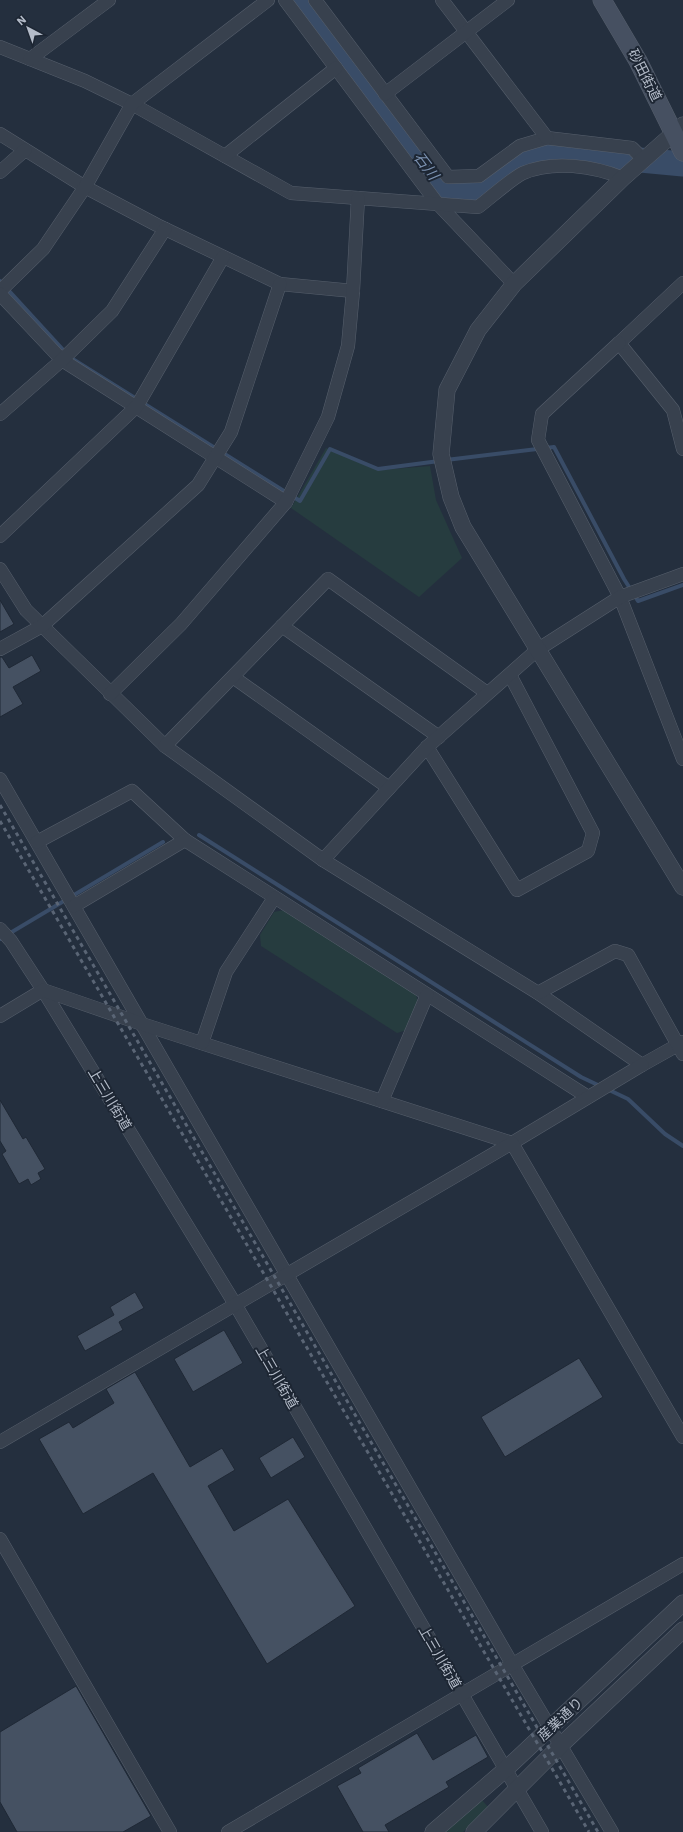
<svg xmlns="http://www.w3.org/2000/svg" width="683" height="1832" font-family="'IBM Plex Sans','Noto Sans JP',sans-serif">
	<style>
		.green { fill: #263c3f }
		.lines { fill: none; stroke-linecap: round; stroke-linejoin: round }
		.stream { stroke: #394c67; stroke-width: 4 }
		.river { stroke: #394c67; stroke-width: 25 }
		.building { fill: #455162; stroke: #1f2835 }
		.minor-casing { stroke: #565f6c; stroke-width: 14 }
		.tertiary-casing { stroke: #565f6c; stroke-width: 17 }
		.secondary-casing { stroke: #565f6c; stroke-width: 19 }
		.minor { stroke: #38414e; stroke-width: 13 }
		.tertiary { stroke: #38414e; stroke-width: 16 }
		.secondary { stroke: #465061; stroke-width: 18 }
		.rail { stroke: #5a6575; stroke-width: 3; stroke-dasharray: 4 4; stroke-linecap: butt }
		.labels { text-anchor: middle; stroke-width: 4; stroke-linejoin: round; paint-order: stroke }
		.street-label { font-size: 14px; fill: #b4bcc9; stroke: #1d2633 }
		.water-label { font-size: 15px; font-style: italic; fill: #7c92b1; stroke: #1d2633 }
	</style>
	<rect width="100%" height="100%" fill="#242f3e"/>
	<!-- green -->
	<g class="green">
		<polygon points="326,448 381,470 430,466 436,500 462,558 419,597 291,508"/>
		<polygon points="284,910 416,994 418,1003 407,1030 397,1033 261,946 260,935 274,912"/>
		<polygon points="482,1800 488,1807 463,1832 445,1832"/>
	</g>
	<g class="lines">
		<!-- stream -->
		<g class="stream">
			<polyline points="0,281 66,353"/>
			<polyline points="71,358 300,501 330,449 378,469 439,461"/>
			<polyline points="446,460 554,447 624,579 638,601 683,585"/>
			<polyline points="199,835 581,1077 600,1086"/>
			<polyline points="0,939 163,842"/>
			<polyline points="607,1089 628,1099 665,1134 683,1146"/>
		</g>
		<!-- river -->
		<polyline class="river" points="300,0 440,186 458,194 481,188 523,159 555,152 683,164"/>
	</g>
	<!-- building -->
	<g class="building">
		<polygon points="0,600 14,624 0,632"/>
		<polygon points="32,655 41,671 13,687 23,704 0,717 0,657 2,657 9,668"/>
		<polygon points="0,1100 23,1139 26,1137 45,1169 38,1173 41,1179 31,1185 28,1179 19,1184 2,1154 6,1151 0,1141"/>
		<polygon points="135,1292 144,1308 119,1322 123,1330 85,1351 77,1336 114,1315 110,1307"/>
		<polygon points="224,1330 243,1363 193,1392 174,1359"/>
		<polygon points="579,1358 603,1397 505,1457 481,1417"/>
		<polygon points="135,1372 190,1467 222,1448 235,1470 208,1486 234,1531 288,1499 355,1606 267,1664 153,1473 83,1514 39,1439 69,1422 73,1428 114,1403 106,1389"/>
		<polygon points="293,1437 305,1457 271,1478 259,1458"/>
		<polygon points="76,1686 151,1816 123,1832 17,1832 0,1802 0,1732"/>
		<polygon points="417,1733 433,1760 476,1735 488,1757 446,1782 449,1787 385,1825 389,1832 363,1832 337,1786 361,1773 358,1768"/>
	</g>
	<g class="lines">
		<!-- minor casing -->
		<g class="minor-casing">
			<g id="minor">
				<polyline points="285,0 437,203 514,284"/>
				<polyline points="315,0 448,177 479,176 520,146 547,138 632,148 644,160"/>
				<polyline points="442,0 547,138"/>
				<path d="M0 47 85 81 132 104 291 193 478 207C490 198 511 179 523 173 553 160 594 166 623 178"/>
				<polyline points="30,59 109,0"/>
				<polyline points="385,94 508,0"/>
				<polyline points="0,134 85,187 157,225 280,284 353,291"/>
				<polyline points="225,156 336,68"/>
				<polyline points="0,172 25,150"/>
				<polyline points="683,283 619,343 673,410 683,449"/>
				<polyline points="0,291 43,249 85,187 132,104 268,0"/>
				<polyline points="0,294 62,360 286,502"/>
				<polyline points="619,343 542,414 538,440 620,597 683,759"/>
				<polyline points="0,414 62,360 112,311 165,229"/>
				<polyline points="0,536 137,406 223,257"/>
				<polyline points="0,569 26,610 165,746 323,860 538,993 642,1065 683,1042"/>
				<polyline points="282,626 439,737"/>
				<polyline points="0,649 42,626 198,485 231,432 280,284"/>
				<polyline points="233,677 389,788"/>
				<polyline points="110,694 181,624 286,502 328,417 348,346 353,291 358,198"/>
				<polyline points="165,746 328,579 487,693"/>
				<polyline points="427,747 517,890 588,851 593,833 510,675"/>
				<polyline points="0,779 512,1664 612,1832"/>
				<polyline points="37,842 132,791 185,840"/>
				<polyline points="323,860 427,747 537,650 620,597 683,574"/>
				<polyline points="74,906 185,840 588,1097"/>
				<polyline points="0,929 11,941 43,990 235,1304 542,1832"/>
				<polyline points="538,993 615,951 628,955 683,1054"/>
				<polyline points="0,1016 43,990 142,1024 512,1143 642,1065"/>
				<polyline points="202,1043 226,972 274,898"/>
				<polyline points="382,1101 427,995"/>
				<polyline points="0,1442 512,1143 683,1437"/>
				<polyline points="0,1539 170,1832"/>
				<polyline points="228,1832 683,1564"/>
			</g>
		</g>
		<!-- tertiary casing -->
		<g class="tertiary-casing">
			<g id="tertiary">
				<polyline points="683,125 623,178 514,284 478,330 447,390 441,454 451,497 463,527 683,887"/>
				<polyline points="433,1832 506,1769 683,1603"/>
				<polyline points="474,1832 561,1745 683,1630"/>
			</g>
		</g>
		<!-- secondary casing -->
		<g class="secondary-casing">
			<polyline id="secondary" points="602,0 638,61 683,152"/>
		</g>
		<!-- minor -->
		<use href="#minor" class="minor"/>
		<!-- tertiary -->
		<use href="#tertiary" class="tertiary"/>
		<!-- secondary -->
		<use href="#secondary" class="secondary"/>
		<!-- rail -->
		<g class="rail">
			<polyline points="0,805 598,1832"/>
			<polyline points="0,821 589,1832"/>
		</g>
	</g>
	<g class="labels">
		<!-- street labels -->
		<g class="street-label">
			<text transform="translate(645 75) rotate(63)" y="5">砂田街道</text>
			<text transform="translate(110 1099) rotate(59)" y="5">上三川街道</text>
			<text transform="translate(277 1377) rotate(60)" y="5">上三川街道</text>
			<text transform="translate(440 1657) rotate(60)" y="5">上三川街道</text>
			<text transform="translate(560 1719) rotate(-43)" y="5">産業通り</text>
		</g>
		<!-- water labels -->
		<g class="water-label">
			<text transform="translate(426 166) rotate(53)" y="5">石川</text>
		</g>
	</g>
	<!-- north arrow -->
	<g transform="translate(28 28) rotate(319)" stroke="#1d2633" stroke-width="3" paint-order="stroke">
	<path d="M0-3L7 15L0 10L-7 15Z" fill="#b4bcc9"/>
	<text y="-6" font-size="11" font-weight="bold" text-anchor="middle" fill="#b4bcc9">N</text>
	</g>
</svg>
